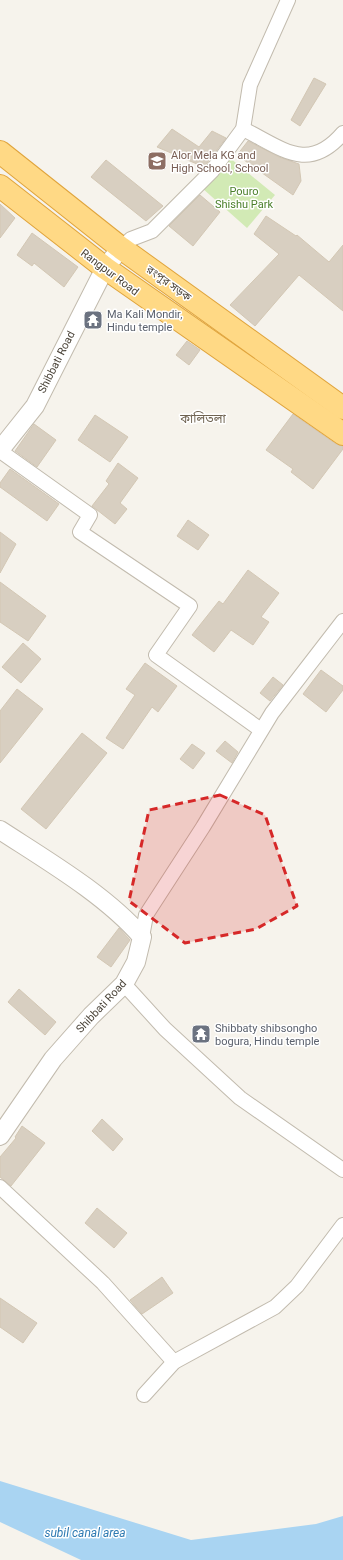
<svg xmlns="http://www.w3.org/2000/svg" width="343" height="1560" font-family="Roboto,'Noto Sans Bengali',sans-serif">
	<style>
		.green { fill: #d2eab5 }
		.water { fill: #a9d4f2 }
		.building { fill: #d8cfc1; stroke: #d3c7b4 }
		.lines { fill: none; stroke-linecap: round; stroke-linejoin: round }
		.minor-casing { stroke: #c2bbae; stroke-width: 16 }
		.tertiary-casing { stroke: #c2bbae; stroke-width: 20 }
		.trunk-casing { stroke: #e0a43c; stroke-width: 24 }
		.minor { stroke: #fff; stroke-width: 14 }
		.tertiary { stroke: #fff; stroke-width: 18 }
		.trunk { stroke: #ffd985; stroke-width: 22 }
		.marked { fill: #d62828; fill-opacity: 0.2; stroke: #d62828; stroke-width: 3; stroke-dasharray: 8 5; stroke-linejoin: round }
		.labels { text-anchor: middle; stroke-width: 3; stroke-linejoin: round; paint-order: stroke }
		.education-label { font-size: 11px; fill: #785e54; stroke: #fff; text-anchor: start }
		.park-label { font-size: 11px; fill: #4a7f2a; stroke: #fff }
		.street-label { font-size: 11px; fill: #4b4439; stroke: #fff }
		.worship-label { font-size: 11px; fill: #5b616d; stroke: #fff; text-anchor: start }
		.neighbourhood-label { font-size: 12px; fill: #6e6250; stroke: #fff }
		.water-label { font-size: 12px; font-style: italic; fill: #2e7ab2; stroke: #fff }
	</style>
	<rect width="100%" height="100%" fill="#f6f3ec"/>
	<!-- green -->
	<polygon class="green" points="230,158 275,195 247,228 202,188"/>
	<!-- water -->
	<polygon class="water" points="0,1481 191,1540 316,1524 343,1516 343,1560 81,1560 0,1522"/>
	<!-- building -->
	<g class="building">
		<polygon points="314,78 326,84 300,126 291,120"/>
		<polygon points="172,129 199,147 212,131 226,138 204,167 157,147"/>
		<polygon points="248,141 279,157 299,164 301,181 293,195 237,155"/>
		<polygon points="106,160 163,206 146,221 91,177"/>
		<polygon points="200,195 220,212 193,246 169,226"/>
		<polygon points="0,204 15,218 0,238"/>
		<polygon points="266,216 296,236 297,235 329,262 343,245 343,311 299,275 255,326 230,305 279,254 254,234"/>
		<polygon points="32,233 78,267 64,287 34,263 32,266 17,255"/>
		<polygon points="187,341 200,350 189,365 176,355"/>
		<polygon points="293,414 336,444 343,446 343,449 313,489 291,472 293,469 266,450"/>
		<polygon points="95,415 128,437 110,462 78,440"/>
		<polygon points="34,424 56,440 37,467 15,451"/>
		<polygon points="118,463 138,478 120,503 127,509 115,524 92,506 109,484 106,481"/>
		<polygon points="10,469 59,504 47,521 0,487 0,483"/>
		<polygon points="188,520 209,535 198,550 177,536"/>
		<polygon points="0,532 16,544 0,573"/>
		<polygon points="248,570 279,593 261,617 269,622 253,645 231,630 214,652 192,635 219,601 223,604"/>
		<polygon points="0,582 46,616 28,641 0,622"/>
		<polygon points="23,643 41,659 21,683 2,667"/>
		<polygon points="145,663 177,686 158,712 152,707 123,749 106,738 135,695 126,689"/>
		<polygon points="321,670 343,686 343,690 326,712 303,694"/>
		<polygon points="273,677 283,685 270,701 260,693"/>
		<polygon points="17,689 43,709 0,763 0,711"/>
		<polygon points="82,733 107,753 46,829 21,809"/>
		<polygon points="225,741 238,752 232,763 216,751"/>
		<polygon points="192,744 205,753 193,769 180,759"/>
		<polygon points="119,928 130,940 111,967 97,957"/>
		<polygon points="19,989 56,1022 45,1035 8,1002"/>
		<polygon points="102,1119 123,1139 113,1151 92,1131"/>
		<polygon points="22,1126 45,1143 11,1186 0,1177 0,1157 16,1138 15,1137"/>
		<polygon points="97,1208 127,1233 114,1248 85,1223"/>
		<polygon points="162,1277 173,1293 142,1314 130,1300"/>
		<polygon points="0,1298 37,1323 23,1343 0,1327"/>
	</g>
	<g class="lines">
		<!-- minor casing -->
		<g class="minor-casing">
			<g id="minor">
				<path d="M243 129C282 148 308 174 343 133"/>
				<polyline points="121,248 131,239 152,231 212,171 243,129 250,85 288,0"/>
				<polyline points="0,451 90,515 80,532 190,606 156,655 261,730"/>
				<polyline points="142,937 146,915 203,827 272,713 343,621"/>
				<polyline points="124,984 165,1029 240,1098 343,1170"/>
				<polyline points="0,1187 103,1283 174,1362"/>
				<polyline points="144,1395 174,1362 275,1307 297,1286 343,1225"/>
			</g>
		</g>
		<!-- tertiary casing -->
		<g class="tertiary-casing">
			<g id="tertiary">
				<polyline points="0,450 35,406 105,268 121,248"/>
				<path d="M0 830C46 860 106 895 142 937L136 962 124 984 91 1016 53 1059 0 1136"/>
			</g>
		</g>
		<!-- trunk casing -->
		<g class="trunk-casing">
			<g id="trunk">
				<polyline points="0,152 121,248 343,408"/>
				<polyline points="0,186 105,268 343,434"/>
			</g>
		</g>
		<!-- minor -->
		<use href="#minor" class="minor"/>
		<!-- tertiary -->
		<use href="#tertiary" class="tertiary"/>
		<!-- trunk -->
		<use href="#trunk" class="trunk"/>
	</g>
	<!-- marked area -->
	<path class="marked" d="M220 795 265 815 297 906 256 929 185 943 129 901 149 810Z"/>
	<!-- icons -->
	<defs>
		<g id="school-square" transform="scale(1)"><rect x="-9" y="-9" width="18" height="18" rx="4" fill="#8d6e63" stroke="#fff"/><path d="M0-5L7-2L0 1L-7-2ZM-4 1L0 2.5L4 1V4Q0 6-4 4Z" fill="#fff"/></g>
		<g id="temple-square" transform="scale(1)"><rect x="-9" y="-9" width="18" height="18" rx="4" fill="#6b7280" stroke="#fff"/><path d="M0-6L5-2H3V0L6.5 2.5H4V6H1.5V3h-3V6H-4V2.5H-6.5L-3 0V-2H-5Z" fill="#fff"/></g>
	</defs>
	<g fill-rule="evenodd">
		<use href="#school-square" x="157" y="161"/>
		<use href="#temple-square" x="93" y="320"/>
		<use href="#temple-square" x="201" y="1034"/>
	</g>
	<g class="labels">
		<!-- education labels -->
		<g class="education-label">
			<text x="171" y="159">Alor Mela KG and<tspan x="171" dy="13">High School, School</tspan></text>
		</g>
		<!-- park labels -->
		<g class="park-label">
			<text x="244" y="195">Pouro<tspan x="244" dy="13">Shishu Park</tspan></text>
		</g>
		<!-- street labels -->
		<g class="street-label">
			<text transform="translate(110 272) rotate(37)" y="4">Rangpur Road</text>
			<text transform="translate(169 283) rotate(36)" y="4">রংপুর সড়ক</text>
			<text transform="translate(56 362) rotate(-63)" y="4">Shibbati Road</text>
			<text transform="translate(101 1006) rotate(-47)" y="4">Shibbati Road</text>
		</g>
		<!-- worship labels -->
		<g class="worship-label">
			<text x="107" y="318">Ma Kali Mondir,<tspan x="107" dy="13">Hindu temple</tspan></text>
			<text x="215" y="1032">Shibbaty shibsongho<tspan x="215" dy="13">bogura, Hindu temple</tspan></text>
		</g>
		<!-- neighbourhood labels -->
		<g class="neighbourhood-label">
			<text x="203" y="423">কালিতলা</text>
		</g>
		<!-- water labels -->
		<g class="water-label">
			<text x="85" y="1537">subil canal area</text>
		</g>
	</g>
</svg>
